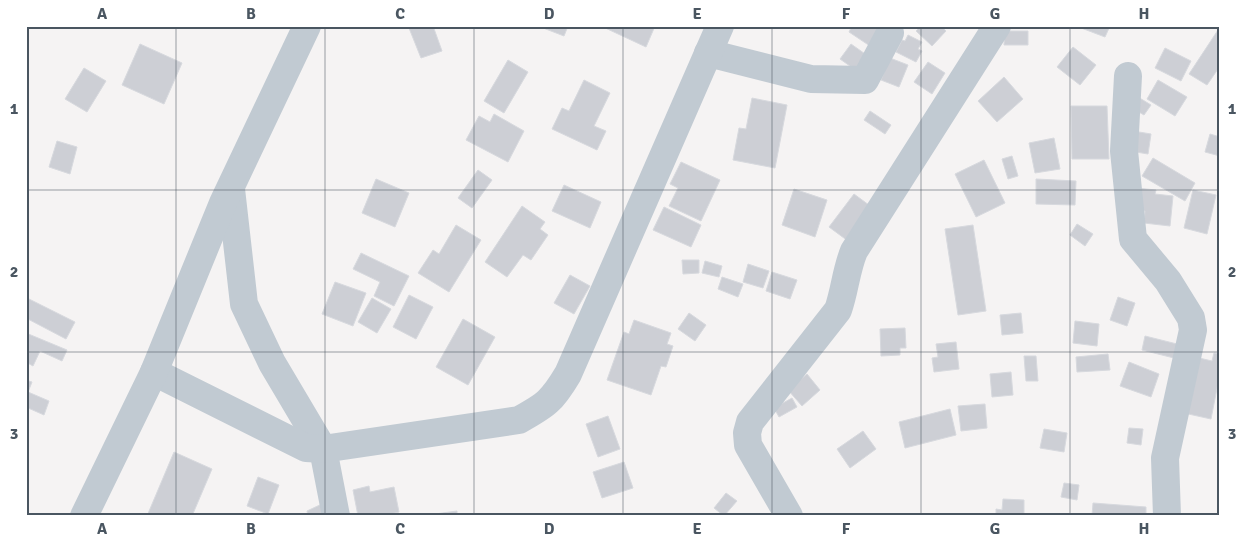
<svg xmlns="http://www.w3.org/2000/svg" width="1246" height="542" font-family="Signika,sans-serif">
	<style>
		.building { fill: #cdcfd5; stroke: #d7d9de }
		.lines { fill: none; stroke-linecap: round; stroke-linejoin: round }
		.minor { stroke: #c1cad2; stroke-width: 28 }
		.grid { fill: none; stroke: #4a5661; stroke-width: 1; stroke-opacity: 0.55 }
		.neatline { fill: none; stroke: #4a5661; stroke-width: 2 }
		.grid-label { font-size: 16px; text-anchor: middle; font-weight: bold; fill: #4a5661 }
	</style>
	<rect width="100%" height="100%" fill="#f5f3f3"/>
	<!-- building -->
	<g class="building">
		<polygon points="413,26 433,26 442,51 421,58 409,28"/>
		<polygon points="538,26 568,26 564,36"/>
		<polygon points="601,26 655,26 646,47"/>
		<polygon points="852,26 880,26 873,48 849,32"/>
		<polygon points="921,26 941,26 946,31 932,46 916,31"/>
		<polygon points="1076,26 1110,26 1105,37"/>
		<polygon points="1220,27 1220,66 1207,85 1189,74"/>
		<polygon points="1005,31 1028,31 1028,45 1004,45"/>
		<polygon points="908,35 922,42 918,49 922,51 916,62 896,52 902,40 905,41"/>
		<polygon points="140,44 182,63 164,104 122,85"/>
		<polygon points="851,44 868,56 857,71 840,59"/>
		<polygon points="1073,47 1096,65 1080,85 1057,67"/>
		<polygon points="1165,48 1191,61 1181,81 1155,68"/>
		<polygon points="890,58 908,65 899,87 881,80"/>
		<polygon points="508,60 528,72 504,113 484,101"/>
		<polygon points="928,62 945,73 932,94 914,82"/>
		<polygon points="84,68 106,81 87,112 65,99"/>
		<polygon points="1004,77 1023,99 997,122 978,101"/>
		<polygon points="584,80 610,93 594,126 606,131 597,150 552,129 562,108 569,111"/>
		<polygon points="1158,80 1187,97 1175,116 1147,99"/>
		<polygon points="1138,97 1151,105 1144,115 1132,108"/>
		<polygon points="752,98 787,105 775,168 733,160 739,128 746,129"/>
		<polygon points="1071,106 1107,106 1109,159 1072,159"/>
		<polygon points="870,111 891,125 885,134 864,120"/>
		<polygon points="494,114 524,131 508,162 466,140 479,116 490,122"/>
		<polygon points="1133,131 1151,134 1148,154 1130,151"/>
		<polygon points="1210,134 1220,137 1220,156 1205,152"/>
		<polygon points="1054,138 1060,169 1035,173 1029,143"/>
		<polygon points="57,141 77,147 70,174 49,167"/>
		<polygon points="1012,156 1018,176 1008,179 1002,159"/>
		<polygon points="1153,158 1195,183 1185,201 1142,176"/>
		<polygon points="984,160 1005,203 976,217 955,174"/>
		<polygon points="681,162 720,180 701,221 669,206 678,188 670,184"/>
		<polygon points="478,170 492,180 472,208 458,198"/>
		<polygon points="376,179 409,193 395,227 362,213"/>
		<polygon points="1036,179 1076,181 1075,205 1036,204"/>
		<polygon points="564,185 601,202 590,228 552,211"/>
		<polygon points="1136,188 1156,190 1155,194 1173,196 1170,226 1144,223 1145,211 1133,210"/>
		<polygon points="794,189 827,200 815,237 782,225"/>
		<polygon points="1193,190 1216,195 1207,234 1184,228"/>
		<polygon points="854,194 873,208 848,241 829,227"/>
		<polygon points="522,206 545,222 540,229 548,235 531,260 523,255 507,277 485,262"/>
		<polygon points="664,207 701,225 691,247 653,230"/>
		<polygon points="1077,224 1093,234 1085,246 1070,235"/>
		<polygon points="456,225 481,240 449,292 418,273 433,250 439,254"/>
		<polygon points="973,225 986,311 958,315 945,229"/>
		<polygon points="361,253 409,276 394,306 374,296 380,282 353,269"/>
		<polygon points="682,260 699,260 699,273 683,274"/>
		<polygon points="705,261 722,266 719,277 702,273"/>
		<polygon points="748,264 769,271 763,288 743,282"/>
		<polygon points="772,272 797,280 790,299 766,291"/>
		<polygon points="570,275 590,286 574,314 554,303"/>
		<polygon points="722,277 743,284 738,297 718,289"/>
		<polygon points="335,282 366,293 353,326 322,314"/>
		<polygon points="409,295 433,307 416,339 393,327"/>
		<polygon points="1118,297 1135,303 1127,326 1110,320"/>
		<polygon points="372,298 391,309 377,333 358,322"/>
		<polygon points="29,299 75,322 66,339 26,318 26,304"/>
		<polygon points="689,313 706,325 695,341 678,329"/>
		<polygon points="1021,313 1023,333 1002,335 1000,315"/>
		<polygon points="463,319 495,337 468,385 436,367"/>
		<polygon points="634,320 671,333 667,344 673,346 666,367 661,366 651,395 607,380 624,332 629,334"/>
		<polygon points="1075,321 1099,324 1097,346 1073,343"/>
		<polygon points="905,328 906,348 900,348 900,355 881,356 880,329"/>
		<polygon points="26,333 67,350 62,361 40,351 33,366 26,362"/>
		<polygon points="1145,336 1177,344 1174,358 1142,350"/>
		<polygon points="956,342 959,369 934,372 932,358 938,357 936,344"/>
		<polygon points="1214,353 1220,354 1220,373 1211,419 1184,413 1195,357 1212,361"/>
		<polygon points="1108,354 1110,370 1077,372 1076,357"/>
		<polygon points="1024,356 1036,356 1038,381 1026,381"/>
		<polygon points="1129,362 1159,374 1151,397 1120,386"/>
		<polygon points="1011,372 1013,395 992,397 990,374"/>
		<polygon points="807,374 820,390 802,406 788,390"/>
		<polygon points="26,380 32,382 28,392 49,401 44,415 26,407"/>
		<polygon points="792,398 797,407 779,417 774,408"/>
		<polygon points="985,404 987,428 961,431 958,406"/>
		<polygon points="950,409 956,435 905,448 899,422"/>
		<polygon points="608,416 620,449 598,457 586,424"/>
		<polygon points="1129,428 1143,429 1141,445 1127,443"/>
		<polygon points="1044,429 1067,433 1064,452 1040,448"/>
		<polygon points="863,431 876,449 850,468 837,449"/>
		<polygon points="174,452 212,469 192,516 147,516"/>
		<polygon points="624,462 633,488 602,498 593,472"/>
		<polygon points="258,477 279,485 268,514 247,506"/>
		<polygon points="1064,483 1079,485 1077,500 1061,497"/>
		<polygon points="369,486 370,492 394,487 399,512 382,516 358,516 353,490"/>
		<polygon points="726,493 737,501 724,516 714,508"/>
		<polygon points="1003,499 1024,500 1024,516 996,516 996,509 1002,510"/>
		<polygon points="324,503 330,516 308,516 307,511"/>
		<polygon points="1093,503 1146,507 1146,516 1092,516"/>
		<polygon points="457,511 457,516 428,515"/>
	</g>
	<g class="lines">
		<!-- minor -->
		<g class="minor">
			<polyline points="708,53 811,79 865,80 890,33"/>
			<polyline points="1128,76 1124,151 1133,239 1168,281 1191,318 1193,330 1165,458 1167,516"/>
			<polyline points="231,189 244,304 272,363 323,449 336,516"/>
			<path d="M154 372 306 448 323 449 519 420C546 405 552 401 568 374L720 26"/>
			<polyline points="84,516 154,372 223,203 307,26"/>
			<path d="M789 516 748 445 747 433 750 422 838 310C845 290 846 270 854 251L997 26"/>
		</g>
	</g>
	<!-- grid -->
	<path class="grid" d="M176 26V516M325 26V516M474 26V516M623 26V516M772 26V516M921 26V516M1070 26V516M26 190H1220M26 352H1220"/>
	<!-- border -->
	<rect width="1246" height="542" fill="none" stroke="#ffffff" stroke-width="55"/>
	<rect x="28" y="28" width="1190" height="486" class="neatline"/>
	<g class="grid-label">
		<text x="102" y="19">A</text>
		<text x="251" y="19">B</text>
		<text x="400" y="19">C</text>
		<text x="549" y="19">D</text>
		<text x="697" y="19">E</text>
		<text x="846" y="19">F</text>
		<text x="995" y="19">G</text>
		<text x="1144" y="19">H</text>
		<text x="14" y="114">1</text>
		<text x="1232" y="114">1</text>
		<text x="14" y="277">2</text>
		<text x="1232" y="277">2</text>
		<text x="14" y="439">3</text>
		<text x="1232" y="439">3</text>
		<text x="102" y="534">A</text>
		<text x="251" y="534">B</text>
		<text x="400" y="534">C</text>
		<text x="549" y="534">D</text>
		<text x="697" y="534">E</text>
		<text x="846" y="534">F</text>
		<text x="995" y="534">G</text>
		<text x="1144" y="534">H</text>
	</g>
</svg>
